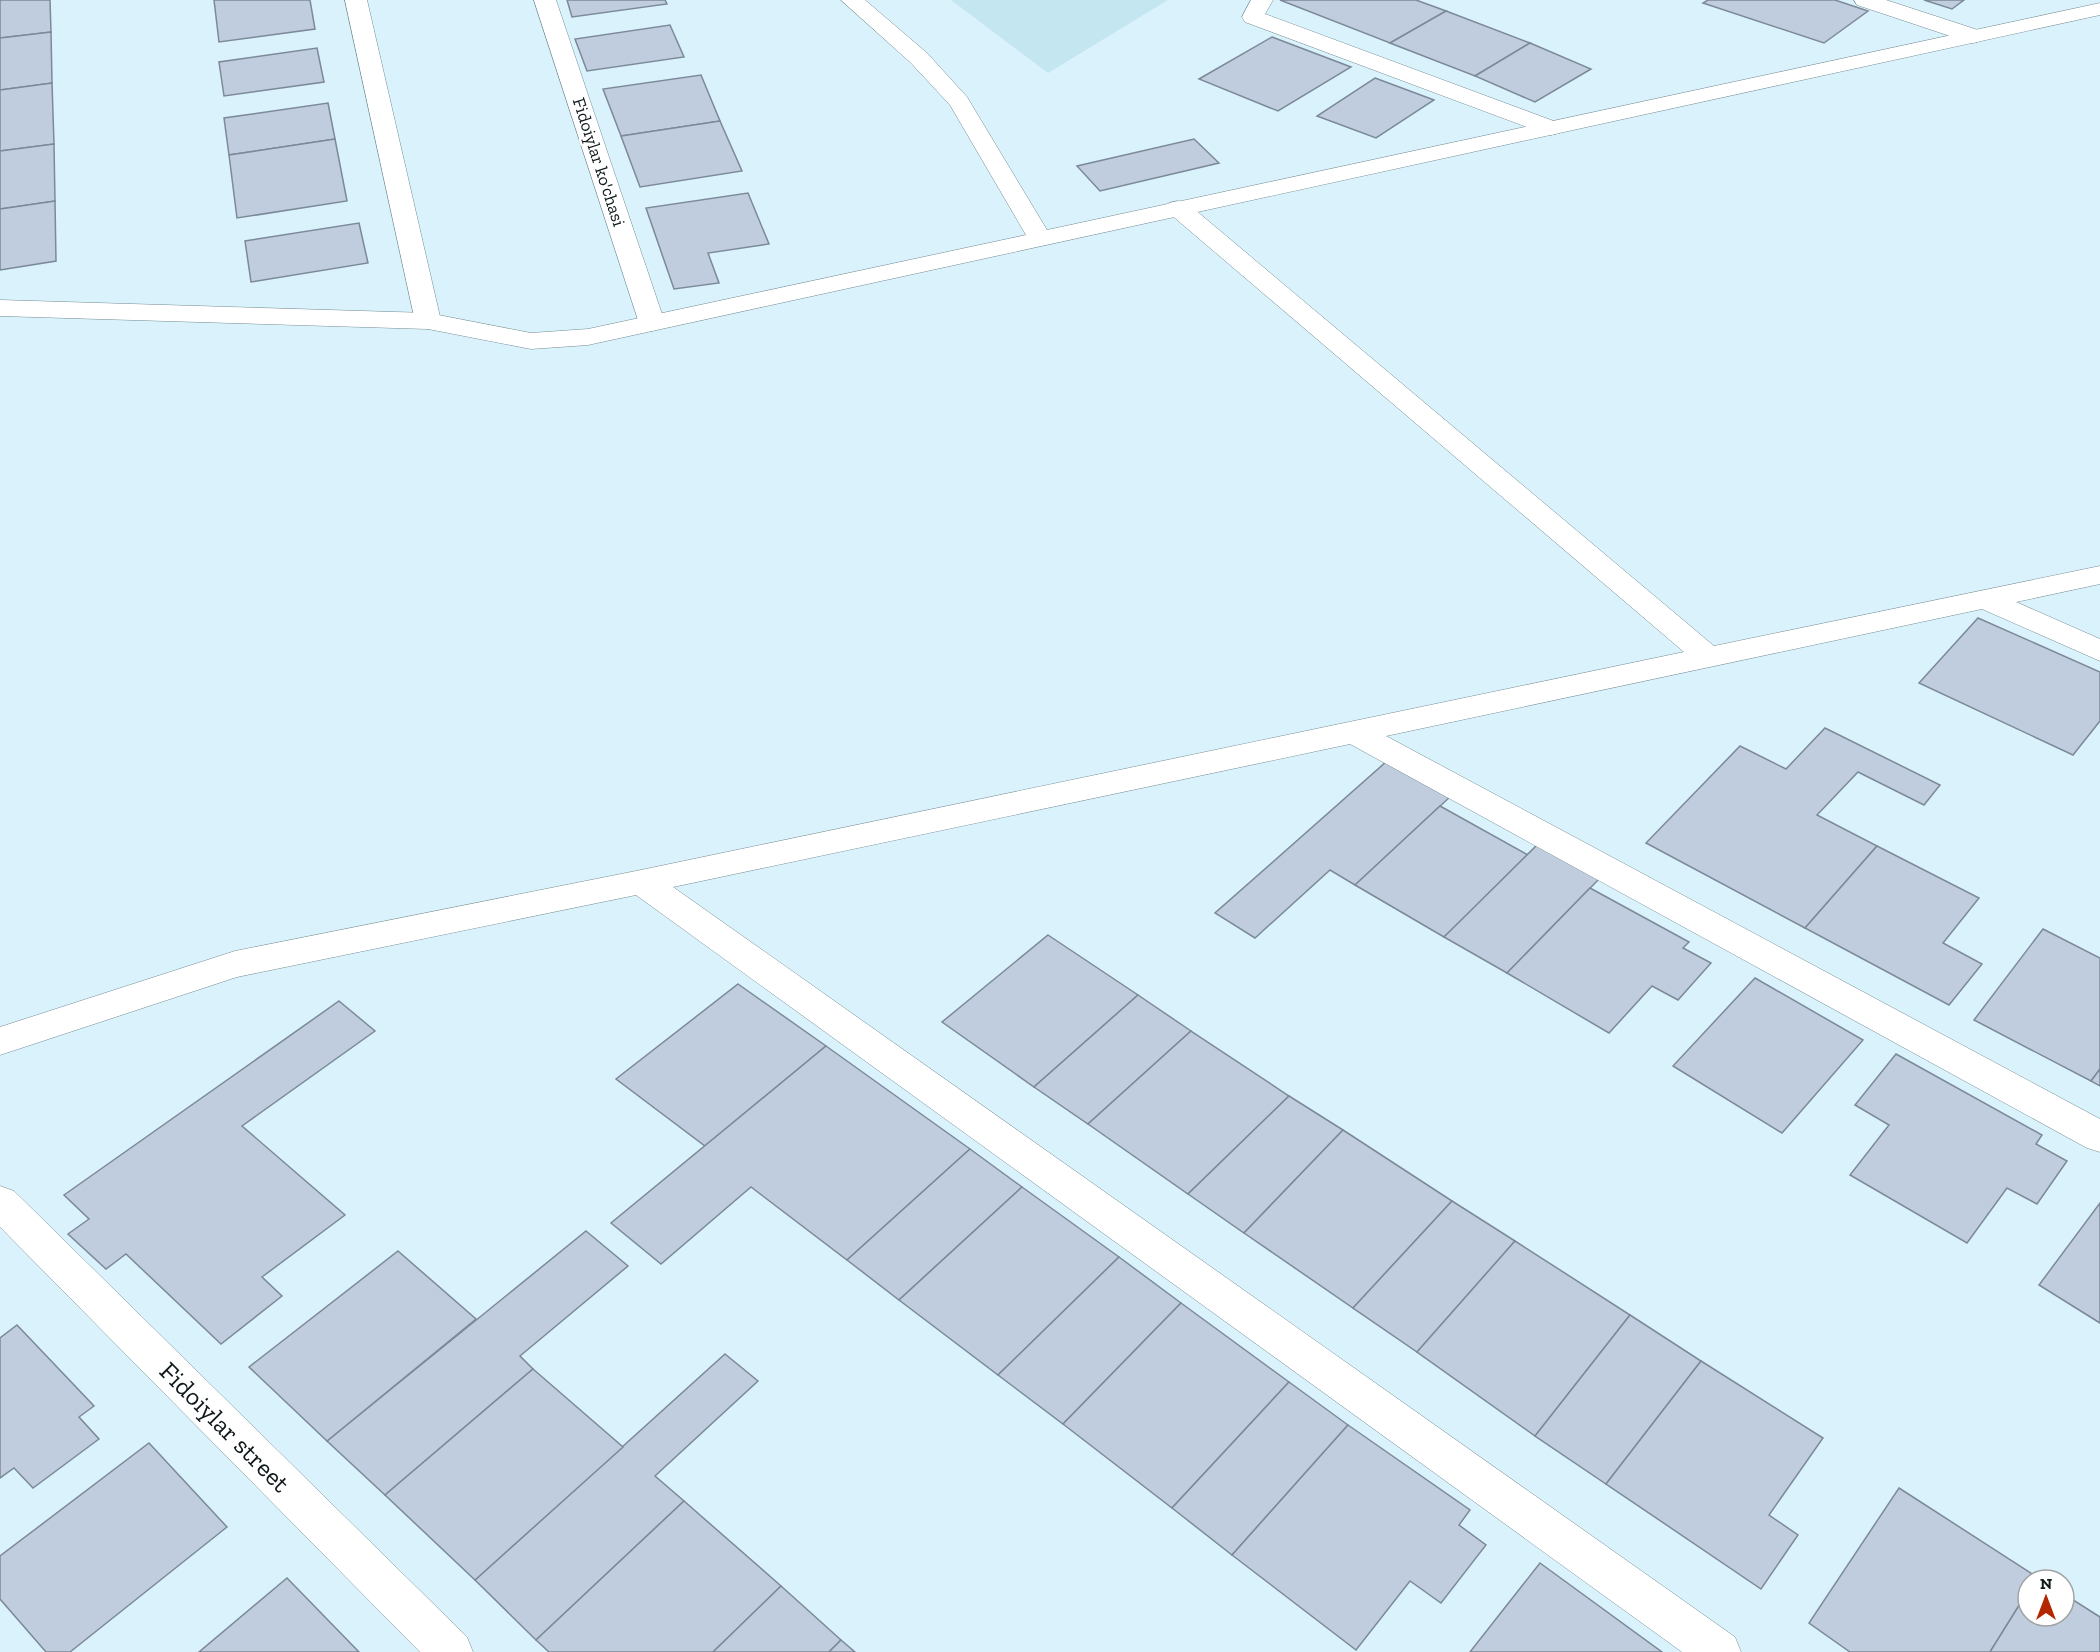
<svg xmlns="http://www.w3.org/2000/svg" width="2100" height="1652" font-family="'Zilla Slab',serif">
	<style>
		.built { fill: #c4e6f1 }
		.building { fill: #c0cddf; stroke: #7c8999; stroke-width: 1.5 }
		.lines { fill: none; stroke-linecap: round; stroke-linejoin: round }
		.minor-casing { stroke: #758c93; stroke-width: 1 }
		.tertiary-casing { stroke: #758c93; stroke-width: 1 }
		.minor { fill: #fff; fill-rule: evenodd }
		.tertiary { fill: #fff; fill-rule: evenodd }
		.labels { text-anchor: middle; stroke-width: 5; stroke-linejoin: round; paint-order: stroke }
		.far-street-label { font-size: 18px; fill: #0f181a; stroke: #fff }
		.near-street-label { font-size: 26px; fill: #0f181a; stroke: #fff }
	</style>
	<rect width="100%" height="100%" fill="#d9f2fb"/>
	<!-- built -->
	<polygon class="built" points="951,0 1168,0 1048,73"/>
	<!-- building -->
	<g class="building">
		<polygon points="0,0 50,0 51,32 0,38"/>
		<polygon points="214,0 310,0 315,29 219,42"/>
		<polygon points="567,0 665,0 667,4 572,17"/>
		<polygon points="1280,0 1416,0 1446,11 1390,43"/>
		<polygon points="1708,0 1835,0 1868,11 1824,43 1703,3"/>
		<polygon points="1924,0 1964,0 1952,9"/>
		<polygon points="1446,11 1530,43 1475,76 1390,43"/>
		<polygon points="670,25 684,57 587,71 575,39"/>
		<polygon points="51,32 52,83 0,90 0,38"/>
		<polygon points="1272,37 1351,67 1278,111 1199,79"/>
		<polygon points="1530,43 1591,69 1535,102 1475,76"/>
		<polygon points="317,48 324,82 224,96 219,62"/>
		<polygon points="701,75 720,121 621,136 603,89"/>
		<polygon points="1375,78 1434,100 1376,138 1317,116"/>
		<polygon points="52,83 54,144 0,151 0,90"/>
		<polygon points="328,103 335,139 229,155 224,118"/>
		<polygon points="720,121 742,171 640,187 621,136"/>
		<polygon points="335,139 347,201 237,218 229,155"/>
		<polygon points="1194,139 1219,163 1100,191 1077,166"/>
		<polygon points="54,144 55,201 0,209 0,151"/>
		<polygon points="748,193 769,244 708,253 719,283 674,289 646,208"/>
		<polygon points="55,201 56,261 0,270 0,209"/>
		<polygon points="359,223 368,263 251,282 245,241"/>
		<polygon points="1978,618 2100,672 2100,721 2073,755 1919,683"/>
		<polygon points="1825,728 1940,785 1924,805 1858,772 1817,815 1877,846 1805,928 1646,843 1740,746 1786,769"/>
		<polygon points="1387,761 1451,796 1355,885 1330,870 1255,938 1215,913"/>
		<polygon points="1440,806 1528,855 1444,937 1355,885"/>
		<polygon points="1538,844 1600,878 1507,973 1444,937"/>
		<polygon points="1877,846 1979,898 1943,943 1982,964 1949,1005 1805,928"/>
		<polygon points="1590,888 1689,942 1683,948 1711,963 1678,1000 1652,986 1609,1033 1507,973"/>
		<polygon points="2043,929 2100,958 2100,1069 2091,1081 1974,1020"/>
		<polygon points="1048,935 1138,995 1034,1087 942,1022"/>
		<polygon points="1755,978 1863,1040 1782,1133 1673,1066"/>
		<polygon points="738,984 826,1046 705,1146 616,1079"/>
		<polygon points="1138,995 1191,1031 1088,1124 1034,1087"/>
		<polygon points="339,1001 375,1031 242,1126 345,1215 262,1277 282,1296 221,1344 126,1254 106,1269 68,1234 89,1219 64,1195"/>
		<polygon points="1191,1031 1289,1096 1188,1194 1088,1124"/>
		<polygon points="826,1046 970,1149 847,1260 751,1187 661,1264 611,1223"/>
		<polygon points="1896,1054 2042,1135 2036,1144 2067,1161 2037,1204 2007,1188 1967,1243 1850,1175 1889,1125 1855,1105"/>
		<polygon points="2100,1069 2100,1086 2091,1081"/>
		<polygon points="1289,1096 1343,1130 1244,1233 1188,1194"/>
		<polygon points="1343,1130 1452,1201 1353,1308 1244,1233"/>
		<polygon points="970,1149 1022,1187 899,1300 847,1260"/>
		<polygon points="1022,1187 1119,1257 998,1375 899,1300"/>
		<polygon points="1452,1201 1515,1241 1417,1352 1353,1308"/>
		<polygon points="2100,1203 2100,1323 2039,1285"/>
		<polygon points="586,1231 628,1266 520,1356 533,1369 385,1495 327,1441"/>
		<polygon points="1515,1241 1630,1315 1535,1436 1417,1352"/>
		<polygon points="398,1251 476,1319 327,1441 249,1367"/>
		<polygon points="1119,1257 1181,1303 1063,1424 998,1375"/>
		<polygon points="1181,1303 1289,1382 1172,1508 1063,1424"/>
		<polygon points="1630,1315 1701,1361 1606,1484 1535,1436"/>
		<polygon points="17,1325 94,1406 79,1417 99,1439 33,1488 14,1468 0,1478 0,1338"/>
		<polygon points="725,1354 758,1381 655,1476 684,1501 536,1640 475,1580"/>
		<polygon points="1701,1361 1823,1438 1769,1515 1798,1535 1761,1589 1606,1484"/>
		<polygon points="533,1369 623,1447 475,1580 385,1495"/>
		<polygon points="1289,1382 1348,1425 1232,1555 1172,1508"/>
		<polygon points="1348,1425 1470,1510 1459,1525 1486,1545 1441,1603 1410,1581 1356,1650 1232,1555"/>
		<polygon points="149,1443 227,1527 70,1652 46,1652 0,1599 0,1556"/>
		<polygon points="1899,1488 2037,1577 2035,1580 2028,1580 2028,1591 1990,1652 1850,1652 1809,1623"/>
		<polygon points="684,1501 781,1586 713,1652 549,1652 536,1640"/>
		<polygon points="1540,1563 1662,1652 1470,1652"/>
		<polygon points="287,1578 359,1652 199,1652"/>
		<polygon points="781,1586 841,1640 829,1652 713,1652"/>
		<polygon points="2028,1591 2028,1616 2064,1616 2064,1594 2100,1617 2100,1652 1990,1652"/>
		<polygon points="841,1640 855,1652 829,1652"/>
	</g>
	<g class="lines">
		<!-- minor casing -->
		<g class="minor-casing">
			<g id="minor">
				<polygon points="345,0 367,0 441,321 437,326 428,329 419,326 415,321"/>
				<polygon points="534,0 556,0 665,323 661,328 652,331 643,328 639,323"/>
				<polygon points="1251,0 1273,0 1265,14 1559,123 1563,128 1559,133 1551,135 1543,133 1245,22 1242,17"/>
				<polygon points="1854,0 1886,0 1981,31 1984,36 1981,41 1973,43 1965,41 1857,5"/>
				<polygon points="1178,201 1187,203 1714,646 2100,566 2100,584 2016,602 2100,639 2100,661 1982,609 1386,736 2100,1119 2100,1152 2087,1148 1350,744 673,887 1735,1637 1741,1652 1682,1652 636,895 237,977 0,1055 0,1027 235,951 641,870 1684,652 1169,213 1166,208 1169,203"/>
				<polygon points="0,1186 14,1191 467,1637 473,1652 420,1652 0,1227"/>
			</g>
		</g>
		<!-- tertiary casing -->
		<g class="tertiary-casing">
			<polygon id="tertiary" points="841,0 865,0 927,53 967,97 1047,230 2100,3 2100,15 588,345 531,349 428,329 0,316 0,300 428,313 531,333 588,329 1026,235 950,105 911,63"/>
		</g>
		<!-- minor -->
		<use href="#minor" class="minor"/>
		<!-- tertiary -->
		<use href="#tertiary" class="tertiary"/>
	</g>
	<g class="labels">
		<!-- far-street labels -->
		<g class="far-street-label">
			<text transform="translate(599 162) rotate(72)" y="6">Fidoiylar ko'chasi</text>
		</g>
		<!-- near-street labels -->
		<g class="near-street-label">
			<text transform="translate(225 1427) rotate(45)" y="9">Fidoiylar street</text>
		</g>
	</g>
	<!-- north arrow -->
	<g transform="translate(2046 1598)"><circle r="28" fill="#ffffff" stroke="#9fa3a3" stroke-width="1.5"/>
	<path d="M0-4.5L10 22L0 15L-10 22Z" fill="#b22700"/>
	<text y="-9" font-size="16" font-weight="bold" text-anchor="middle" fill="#0f181a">N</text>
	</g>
</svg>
